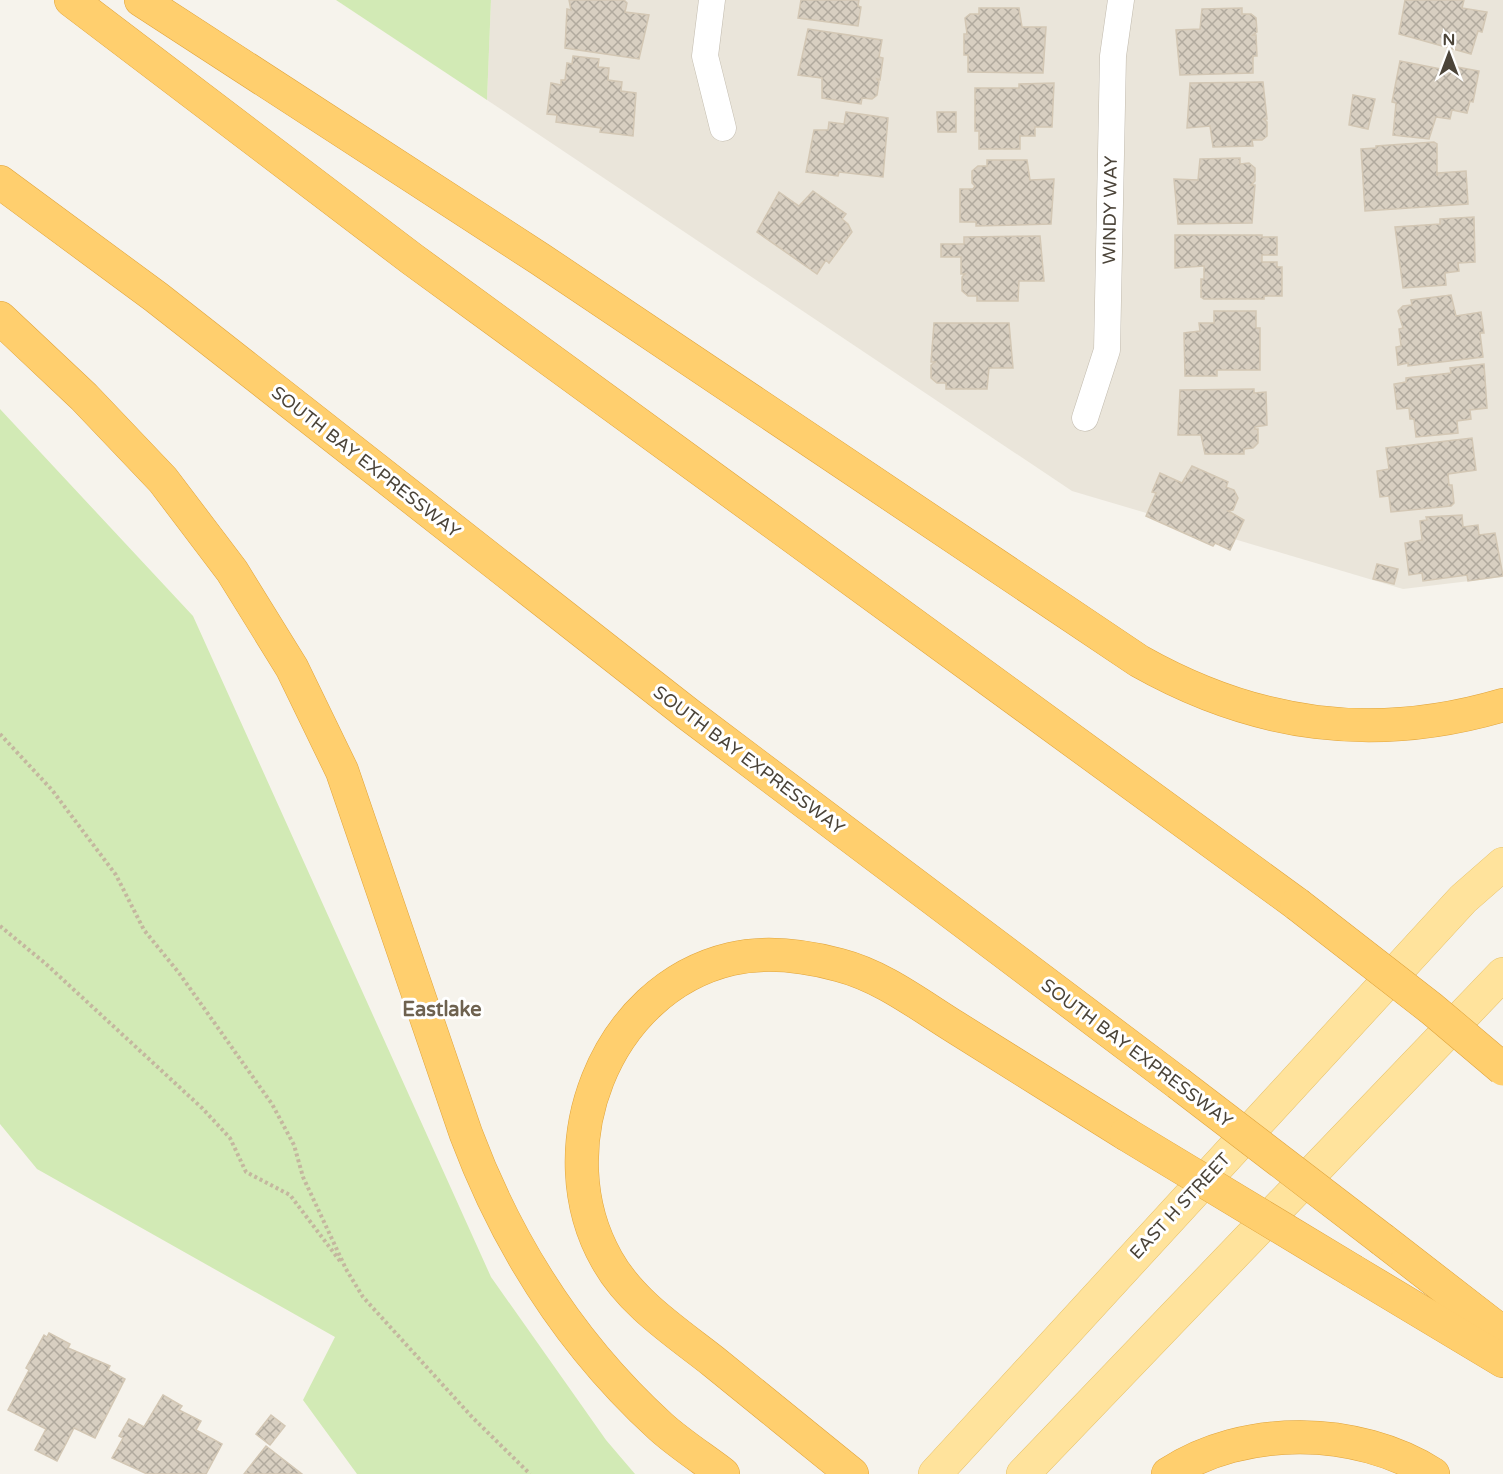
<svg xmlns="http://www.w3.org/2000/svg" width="1503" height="1474" font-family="'Varela Round',sans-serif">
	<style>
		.residential { fill: #eae5da }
		.grass { fill: #d2eab5 }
		.building { fill: url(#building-cross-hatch); stroke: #d3c7b4; stroke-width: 1.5 }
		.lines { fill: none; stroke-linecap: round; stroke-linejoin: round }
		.street-casing { stroke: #c2bbae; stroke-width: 27 }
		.primary-casing { stroke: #e6c16a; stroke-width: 34 }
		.highway-casing { stroke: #e0a43c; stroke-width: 34 }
		.path { stroke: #c4b79f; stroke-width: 4; stroke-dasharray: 3 3; stroke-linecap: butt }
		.street { stroke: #fff; stroke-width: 26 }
		.primary { stroke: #ffe39c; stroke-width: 33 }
		.highway { stroke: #ffcf6e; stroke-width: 33 }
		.highway-bridge-casing { stroke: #e0a43c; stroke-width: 34; stroke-linecap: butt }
		.highway-bridge { stroke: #ffcf6e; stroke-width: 33 }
		.labels { text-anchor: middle; stroke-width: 6; stroke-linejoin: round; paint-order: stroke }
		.street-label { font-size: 18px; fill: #4b4439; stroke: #fff }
		.neighbourhood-label { font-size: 20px; font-weight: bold; fill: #6e6250; stroke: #fff }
	</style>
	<defs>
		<pattern id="building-cross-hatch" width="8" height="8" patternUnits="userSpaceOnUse" patternTransform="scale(1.5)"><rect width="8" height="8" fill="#d8cfc1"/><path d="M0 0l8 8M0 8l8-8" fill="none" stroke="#b1aa9e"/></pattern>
	</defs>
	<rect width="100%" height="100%" fill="#f6f3ec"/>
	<!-- residential -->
	<polygon class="residential" points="491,0 1503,0 1503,577 1403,589 1072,491 487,100"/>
	<!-- grass -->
	<g class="grass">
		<polygon points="336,0 491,0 487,100"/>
		<polygon points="0,409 193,616 491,1277 606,1440 635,1474 357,1474 303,1400 335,1337 37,1169 0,1124"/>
	</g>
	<!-- building -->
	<g class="building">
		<polygon points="569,0 624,0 627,3 625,12 649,15 639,59 565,48 567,9 571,10"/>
		<polygon points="801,0 859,0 858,6 861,7 858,26 798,18"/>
		<polygon points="1405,0 1464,0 1462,8 1487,12 1482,32 1478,31 1471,54 1399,34"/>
		<polygon points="979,8 1019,8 1022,27 1046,27 1043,73 968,72 968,55 964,55 964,34 967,34 965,18 970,14 979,14"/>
		<polygon points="1242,8 1242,14 1251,14 1256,18 1257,32 1253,35 1256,35 1257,56 1253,56 1253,73 1180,75 1176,30 1200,29 1202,9"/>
		<polygon points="808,29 882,40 879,57 883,58 880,80 877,79 879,82 877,95 872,99 862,98 861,104 822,98 822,78 798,75"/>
		<polygon points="573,56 599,59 598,67 609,68 608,80 622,82 621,91 636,93 633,136 600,132 601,128 556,122 557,115 547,114 551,83 561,85 561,80 565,80 567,63 572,64"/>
		<polygon points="1400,61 1446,70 1446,65 1479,71 1473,102 1470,101 1467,113 1452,110 1450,119 1436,117 1429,139 1393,135 1396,103 1392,102"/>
		<polygon points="1263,82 1267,119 1264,119 1267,122 1267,136 1262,140 1252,140 1253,146 1213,147 1210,126 1187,128 1190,83"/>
		<polygon points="1054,83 1052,127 1035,127 1035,136 1020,136 1020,149 979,149 979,131 975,131 975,88 1019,88 1019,84"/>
		<polygon points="1353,95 1375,99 1368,129 1349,125"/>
		<polygon points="846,112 888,118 883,177 839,172 838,176 806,172 814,130 828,130 829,122 844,124"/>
		<polygon points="937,112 956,112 956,132 938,132"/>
		<polygon points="1434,142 1437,144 1437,176 1438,173 1466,171 1468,204 1365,211 1361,149 1376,148 1376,146"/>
		<polygon points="1240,158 1240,164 1249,163 1255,168 1255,181 1251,185 1255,185 1252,223 1178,224 1174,179 1198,180 1200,159"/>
		<polygon points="987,160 1027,160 1030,180 1054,179 1051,224 976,226 976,222 960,222 960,189 973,189 975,186 972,183 972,171 978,166 987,166"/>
		<polygon points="813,191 846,214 842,219 848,224 852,232 829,263 826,260 817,274 757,232 779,192 799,206"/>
		<polygon points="1474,217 1475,262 1458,263 1459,271 1445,273 1446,285 1403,288 1395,227 1440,224 1440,219"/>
		<polygon points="1175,235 1262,235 1262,237 1277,237 1277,255 1262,255 1262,262 1277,262 1277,267 1282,267 1282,296 1264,296 1264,299 1204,299 1201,297 1201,279 1204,279 1204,266 1175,268"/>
		<polygon points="1040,236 1044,281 1019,281 1018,301 977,301 977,296 968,296 962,291 962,277 965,274 961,274 961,257 941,257 941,244 964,244 964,237"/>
		<polygon points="1451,295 1456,316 1481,312 1484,333 1480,333 1483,357 1408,366 1408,363 1398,365 1396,347 1401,346 1399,329 1403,328 1398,311 1403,306 1412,305 1411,300"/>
		<polygon points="1214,311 1256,311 1256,328 1260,328 1260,370 1217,370 1217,376 1185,376 1184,333 1200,331 1199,323 1214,323"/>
		<polygon points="934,323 1009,323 1013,368 989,368 987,389 946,389 946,383 937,383 931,378 931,365 935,362 931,362"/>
		<polygon points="1484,364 1487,408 1470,410 1471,419 1457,421 1458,433 1416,437 1414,419 1410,419 1409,408 1397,409 1394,384 1406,382 1406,378 1451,373 1450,368"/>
		<polygon points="1254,389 1254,393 1266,392 1267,425 1255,427 1255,429 1258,429 1258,443 1253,448 1244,449 1244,454 1205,454 1201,435 1178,435 1180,390"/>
		<polygon points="1472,438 1476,470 1448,474 1449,485 1452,485 1454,503 1451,506 1391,512 1389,496 1380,497 1377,471 1389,469 1386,448"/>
		<polygon points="1192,466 1228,482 1226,487 1234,490 1238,498 1233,510 1228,511 1244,520 1230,550 1215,543 1213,546 1146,516 1156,493 1152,492 1160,473 1182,483"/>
		<polygon points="1462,515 1463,527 1478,525 1479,535 1495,533 1503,576 1468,581 1467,575 1423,581 1422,573 1409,575 1405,543 1422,540 1420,521 1427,520 1426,517"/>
		<polygon points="1377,564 1398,569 1394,584 1373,579"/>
		<polygon points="49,1333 70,1344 68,1348 110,1366 108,1370 125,1379 95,1438 74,1428 57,1461 35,1450 46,1429 8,1410 29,1370 26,1368 44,1335 47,1337"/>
		<polygon points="163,1395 182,1406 179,1410 201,1421 196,1430 222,1444 206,1474 147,1474 112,1458 123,1438 119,1436 129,1419 144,1427"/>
		<polygon points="271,1415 285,1426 270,1445 256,1434"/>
		<polygon points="266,1446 302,1474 244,1474"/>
	</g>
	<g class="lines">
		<!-- street casing -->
		<g class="street-casing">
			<g id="street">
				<polyline points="712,0 705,56 723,128"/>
				<polyline points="1085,418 1107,350 1113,56 1121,0"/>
			</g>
		</g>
		<!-- primary casing -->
		<g class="primary-casing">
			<g id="primary">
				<polyline points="935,1474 1463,899 1503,864"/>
				<polyline points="1023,1474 1503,974"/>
			</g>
		</g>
		<!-- highway casing -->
		<g class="highway-casing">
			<g id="highway">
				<polyline points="71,0 412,259 1297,904"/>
				<path d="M141 0 540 259 1139 661C1256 727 1374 743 1503 705"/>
				<polyline points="0,182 156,297 688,714 1178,1083"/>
				<path d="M0 318 84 397 163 480 232 571 292 668 342 771 466 1134C508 1246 572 1346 661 1427 680 1444 702 1458 723 1474"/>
				<polyline points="1383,1240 1503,1333"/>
				<polyline points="1353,1271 1503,1361"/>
				<path d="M852 1474C806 1437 760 1399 714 1362 676 1332 631 1303 607 1260 544 1150 604 989 731 959 765 951 805 956 839 965 882 976 918 1004 955 1027 1012 1063 1069 1098 1126 1134"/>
				<path d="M1168 1474C1244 1424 1357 1426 1433 1474"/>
			</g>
		</g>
		<!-- path -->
		<g class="path">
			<polyline points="0,734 52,790 116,875 144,930 179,973 272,1104 294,1145 303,1177 346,1269 363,1297 472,1417 530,1474"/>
			<polyline points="0,926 46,964 202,1108 230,1138 246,1172 290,1195 340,1261"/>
		</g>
		<!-- street -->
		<use href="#street" class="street"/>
		<!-- primary -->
		<use href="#primary" class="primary"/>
		<!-- highway -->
		<use href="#highway" class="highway"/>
		<!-- highway-bridge casing -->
		<g class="highway-bridge-casing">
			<g id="highway-bridge">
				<polyline points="1297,904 1432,1009 1503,1069"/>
				<polyline points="1178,1083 1383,1240"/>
				<polyline points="1126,1134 1353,1271"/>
			</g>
		</g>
		<!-- highway-bridge -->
		<use href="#highway-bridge" class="highway-bridge"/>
	</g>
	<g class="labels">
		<!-- street labels -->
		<g class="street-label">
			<text transform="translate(1110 210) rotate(-89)" y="6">WINDY WAY</text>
			<text transform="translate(366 462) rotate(38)" y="6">SOUTH BAY EXPRESSWAY</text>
			<text transform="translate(749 760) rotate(37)" y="6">SOUTH BAY EXPRESSWAY</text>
			<text transform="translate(1137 1053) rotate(37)" y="6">SOUTH BAY EXPRESSWAY</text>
			<text transform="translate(1180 1206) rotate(-47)" y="6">EAST H STREET</text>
		</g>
		<!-- neighbourhood labels -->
		<g class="neighbourhood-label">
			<text x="442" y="1016">Eastlake</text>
		</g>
	</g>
	<!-- north arrow -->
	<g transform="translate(1449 54)" stroke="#ffffff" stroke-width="4.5" paint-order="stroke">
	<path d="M0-4.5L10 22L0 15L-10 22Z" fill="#4b4439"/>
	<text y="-9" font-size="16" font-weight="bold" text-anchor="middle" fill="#4b4439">N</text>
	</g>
</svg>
